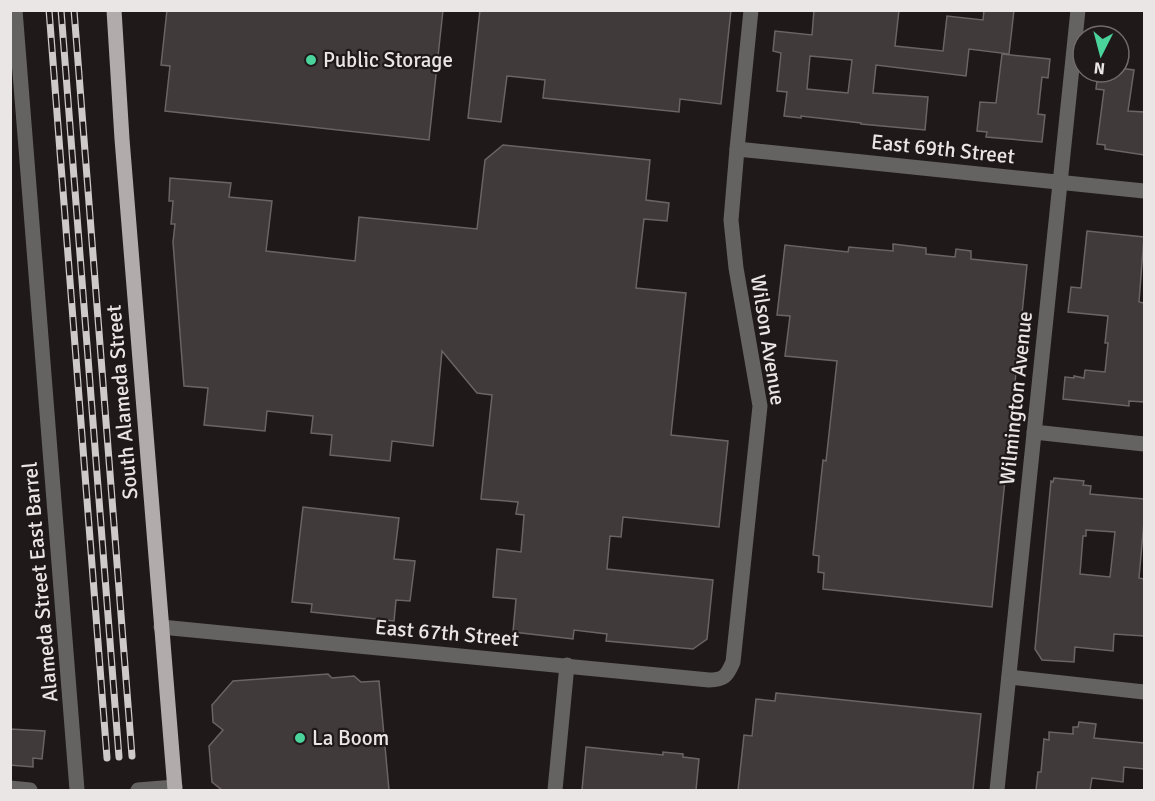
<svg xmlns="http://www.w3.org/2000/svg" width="1155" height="801" font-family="Signika,sans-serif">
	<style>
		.building { fill: #413a3a; stroke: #6b6364; stroke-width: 1.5; fill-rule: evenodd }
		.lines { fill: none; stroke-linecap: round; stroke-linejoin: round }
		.minor { stroke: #656262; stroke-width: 15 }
		.tertiary { stroke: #656262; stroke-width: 15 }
		.primary { stroke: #b2abab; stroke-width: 15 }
		.rail-casing { stroke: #cecaca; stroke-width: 7 }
		.rail { stroke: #1f191a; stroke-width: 4.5; stroke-dasharray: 14; stroke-linecap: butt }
		.poi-dot { fill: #4ad49c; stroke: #1f191a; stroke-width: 2 }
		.labels { text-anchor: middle; stroke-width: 4.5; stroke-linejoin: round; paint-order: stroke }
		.poi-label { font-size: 21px; fill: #eae6e6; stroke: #1f191a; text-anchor: start }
		.street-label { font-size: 21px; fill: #eae6e6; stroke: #1f191a }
	</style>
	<rect width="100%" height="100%" fill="#1f191a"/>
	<!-- building -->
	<g class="building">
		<polygon points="167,10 443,10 429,140 165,111 170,66 161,65"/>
		<polygon points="480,10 731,10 721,104 680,99 679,112 543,98 545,80 507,76 501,122 468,118"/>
		<path d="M814 10H899L895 46 943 51 947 16 983 20 984 10H1014L1009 54 969 49 966 76 876 65 873 93 928 97 925 130 861 124V123L801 116V118L784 116 787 92 777 91 781 53 773 51 775 31 812 35ZM810 56 852 60 848 93 807 89Z"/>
		<polygon points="1002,54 1050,59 1048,78 1042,77 1038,114 1045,115 1042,142 986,137 987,132 977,131 980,102 996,103"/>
		<polygon points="1119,68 1134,70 1128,111 1144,112 1144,155 1105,149 1105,145 1097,144 1104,90 1096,89 1098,72 1119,72"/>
		<polygon points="503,145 650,160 646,200 669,203 667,221 644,219 636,288 686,293 671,435 728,441 719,527 623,517 621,537 610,536 607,569 713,580 707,639 693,649 606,641 607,634 574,630 573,639 513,632 516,599 493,597 497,549 521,552 524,515 516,514 518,502 481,499 492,395 477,393 442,351 433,446 392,441 390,461 330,455 332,435 311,433 313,416 267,411 265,431 204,425 208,388 184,386 173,242 175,224 171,224 173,201 169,201 170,178 231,183 229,197 272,201 266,251 355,261 359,217 477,229 485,160"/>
		<polygon points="1087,231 1144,237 1139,302 1144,303 1144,402 1129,401 1129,406 1063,399 1065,377 1074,378 1074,376 1084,378 1085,370 1105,372 1108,343 1105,343 1108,316 1068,312 1071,287 1081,288"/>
		<polygon points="893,244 926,248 926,254 955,257 956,249 971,251 971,259 1027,265 992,607 823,589 824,573 818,572 819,556 813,555 823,460 826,461 837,361 785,356 790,316 777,315 785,245 848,252 849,247 893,251"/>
		<path d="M1054 478 1084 481 1083 485 1091 486 1090 494 1144 499V522L1139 578 1144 579V636L1114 634 1113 651 1075 647 1074 662 1042 660 1035 649 1051 481 1053 482ZM1086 530 1115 532 1110 577 1080 574 1083 536H1086Z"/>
		<polygon points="303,507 399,518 394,559 415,561 410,601 396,600 394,621 311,612 312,604 292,602"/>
		<polygon points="328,674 332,678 354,676 361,682 379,681 389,790 222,790 212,782 209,746 223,730 213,722 212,705 233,681"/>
		<polygon points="776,693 981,714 973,790 738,790 744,735 752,736 756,699 775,701"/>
		<polygon points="1079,722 1096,724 1094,738 1144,743 1144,769 1124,767 1123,782 1092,778 1090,790 1036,790 1038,772 1041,772 1044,739 1049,740 1049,732 1073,734 1073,727 1078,727"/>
		<polygon points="10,729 45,731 42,759 33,758 33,767 10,765"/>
		<polygon points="586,747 663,755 663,752 683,754 683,757 699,759 696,790 582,790"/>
	</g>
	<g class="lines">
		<!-- minor -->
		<g class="minor">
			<polyline points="737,149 1144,191"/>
			<polyline points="1034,432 1144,444"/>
			<path d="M161 627 709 680C724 680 727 676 733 662L760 406 736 268 731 220 737 149 751 10"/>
			<polyline points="1009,677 1144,692"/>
			<polyline points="10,788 30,790"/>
			<polyline points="138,790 175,787"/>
			<polyline points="555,790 567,665"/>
			<polyline points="997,790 1078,10"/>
		</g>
		<!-- tertiary -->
		<polyline class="tertiary" points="15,10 77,790"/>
		<!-- primary -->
		<polyline class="primary" points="114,10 122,139 175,790"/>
		<!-- rail casing -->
		<g class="rail-casing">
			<g id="rail">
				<polyline points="49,10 107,758"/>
				<polyline points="61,10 119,757"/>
				<polyline points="74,10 132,756"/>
			</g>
		</g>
		<!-- rail -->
		<use href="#rail" class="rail"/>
	</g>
	<!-- markers -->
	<g class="poi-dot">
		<circle cx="311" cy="60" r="6"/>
		<circle cx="300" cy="738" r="6"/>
	</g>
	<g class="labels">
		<!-- poi labels -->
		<g class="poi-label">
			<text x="323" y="67">Public Storage</text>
			<text x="312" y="745">La Boom</text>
		</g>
		<!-- street labels -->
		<g class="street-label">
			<text transform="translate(943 149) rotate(6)" y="7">East 69th Street</text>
			<text transform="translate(768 340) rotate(81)" y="7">Wilson Avenue</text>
			<text transform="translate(1016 398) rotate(-84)" y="7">Wilmington Avenue</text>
			<text transform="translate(122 402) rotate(-95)" y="7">South Alameda Street</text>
			<text transform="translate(40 582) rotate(-95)" y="7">Alameda Street East Barrel</text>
			<text transform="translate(447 633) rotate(5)" y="7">East 67th Street</text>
		</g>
	</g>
	<!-- border -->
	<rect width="1155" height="801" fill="none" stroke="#eae6e6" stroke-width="24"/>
	<!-- north arrow -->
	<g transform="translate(1101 54) rotate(186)"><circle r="28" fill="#1f191a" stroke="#706b6c" stroke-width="1.5"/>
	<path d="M0-4.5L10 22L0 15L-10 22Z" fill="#4ad49c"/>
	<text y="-9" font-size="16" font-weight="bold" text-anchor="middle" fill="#eae6e6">N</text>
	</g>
</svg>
